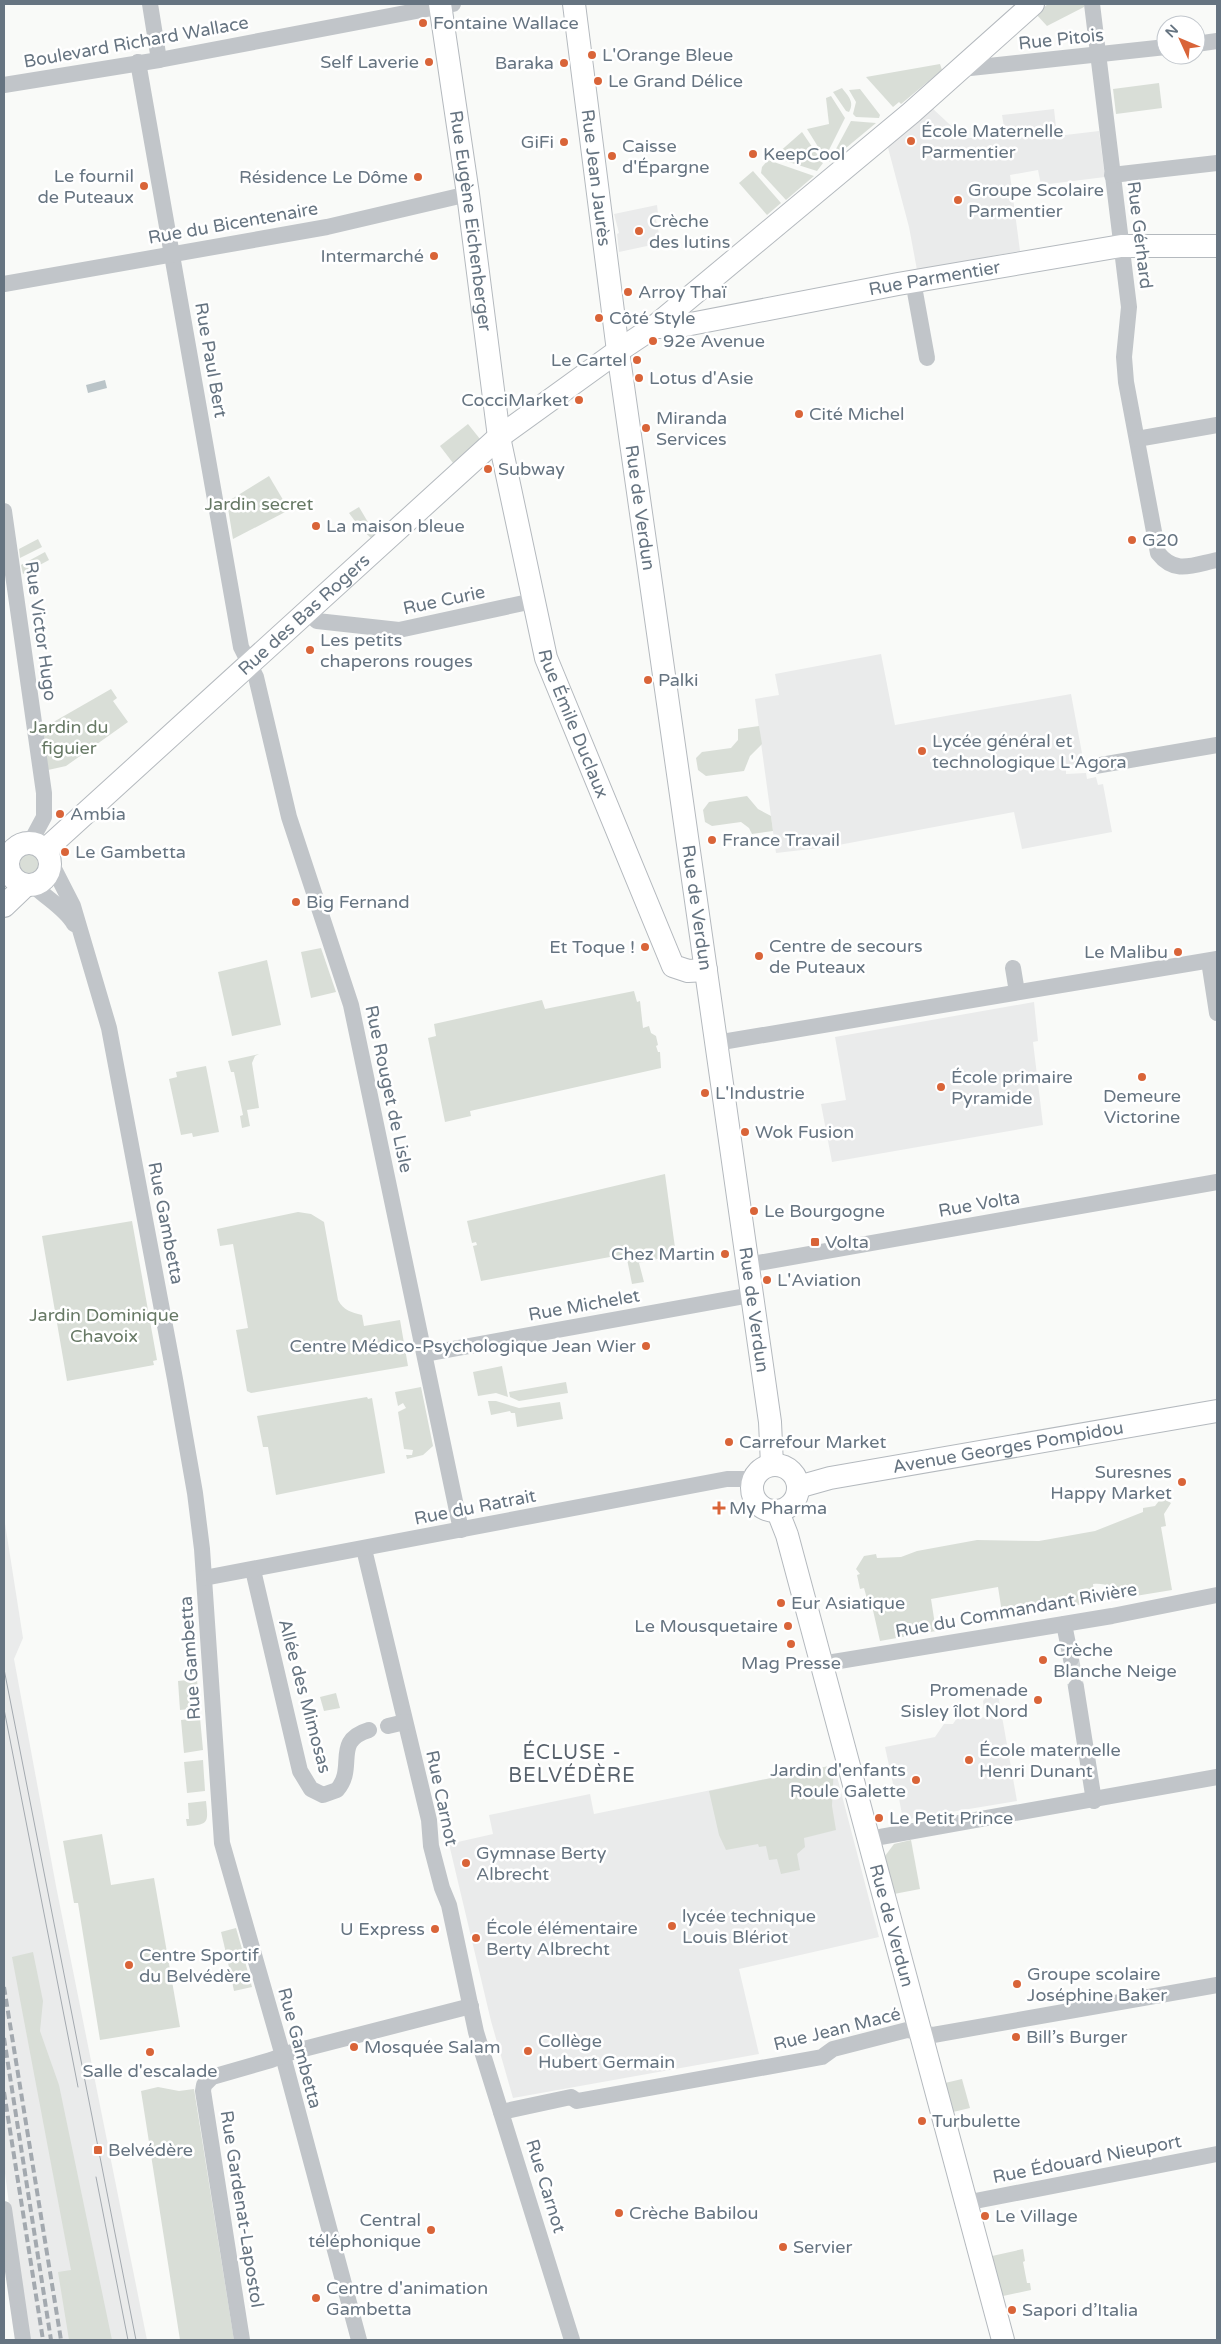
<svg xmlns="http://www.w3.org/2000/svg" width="1221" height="2344" font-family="'Varela Round',sans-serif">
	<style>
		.built { fill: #eaebeb }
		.green { fill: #d9ded7 }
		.water { fill: #bac4c8 }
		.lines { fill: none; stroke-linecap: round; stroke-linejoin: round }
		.street-tunnel { stroke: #d4d8da; stroke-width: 16; stroke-dasharray: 16 8; stroke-linecap: butt }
		.secondary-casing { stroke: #b4b9be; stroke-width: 24 }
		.street { stroke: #c1c5c9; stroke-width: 16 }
		.secondary { stroke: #fff; stroke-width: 22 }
		.tram { stroke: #a3a9af; stroke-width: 1 }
		.rail { stroke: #a3a9af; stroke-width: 4; stroke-dasharray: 8 4; stroke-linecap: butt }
		.poi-dot { fill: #d96438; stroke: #fff; stroke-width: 2 }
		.labels { text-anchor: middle; stroke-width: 5; stroke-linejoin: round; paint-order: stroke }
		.poi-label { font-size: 18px; fill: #667481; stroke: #fff; text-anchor: start }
		.street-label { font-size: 18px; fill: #667481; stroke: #fff }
		.park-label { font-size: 18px; fill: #677965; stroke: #fff }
		.quarter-label { font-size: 20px; letter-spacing: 1px; fill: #58626c; stroke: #fff }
	</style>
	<rect width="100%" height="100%" fill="#f9faf8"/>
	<!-- built -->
	<g class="built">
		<polygon points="931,107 963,137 970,138 1005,133 1002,115 1054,109 1057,136 1099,131 1105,177 1041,185 1038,170 1010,175 1020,251 917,270 909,227 887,144"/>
		<polygon points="657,205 658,214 655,215 661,243 619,252 617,234 619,233 614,214"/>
		<polygon points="881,654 895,725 1071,694 1084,764 1066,765 1066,774 1086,773 1087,779 1096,777 1098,785 1103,784 1112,832 1022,849 1014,812 828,847 776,853 755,699 779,695 775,674"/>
		<polygon points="1034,1002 1038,1041 1033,1042 1043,1125 832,1162 821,1104 846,1100 835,1037"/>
		<polygon points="4,1517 23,1638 14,1659 56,1886 147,2340 27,2340 4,2166"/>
		<polygon points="998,1694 1017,1801 903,1820 898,1793 895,1793 885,1747 935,1737 944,1724 953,1724 959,1715 965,1714 972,1719 985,1717 983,1701 987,1696"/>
		<polygon points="834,1765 879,1937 739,1969 759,2054 513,2098 491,2021 449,1844 493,1834 489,1815 590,1794 594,1814"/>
	</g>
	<!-- green -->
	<g class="green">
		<polygon points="1048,4 1084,4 1084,7 1047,26 1036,14"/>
		<polygon points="940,64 942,70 901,104 899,102 893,107 866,77"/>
		<polygon points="1159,83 1162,108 1116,114 1113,89"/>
		<path d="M842 88C848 96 855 102 849 112L846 111 833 92Z"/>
		<polygon points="860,89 880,115 879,118 856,117 853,114 856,102 849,90"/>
		<polygon points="831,96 845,118 825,158 807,129 829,124 826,98"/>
		<polygon points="851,121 876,123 829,162"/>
		<polygon points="802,132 823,163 817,171 776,158 777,154"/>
		<polygon points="768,160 814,176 786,200 761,173 762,167"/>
		<polygon points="753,171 781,203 767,215 739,183"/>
		<polygon points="468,424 480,439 453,463 440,446"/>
		<polygon points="269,476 289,510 233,539 227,502"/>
		<polygon points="359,507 375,534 371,538 360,528 349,513"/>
		<polygon points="38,539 42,547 20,558 19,549"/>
		<polygon points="45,552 49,560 23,574 21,565"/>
		<polygon points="111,689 117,698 113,701 128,722 66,766 48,770 43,728"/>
		<polygon points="759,726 762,744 750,756 744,771 706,776 698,770 696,758 702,752 731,748 738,740 738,729"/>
		<polygon points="747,796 758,809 771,816 773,831 752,834 749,828 741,822 712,826 705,822 703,810 709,802"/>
		<circle cx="29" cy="864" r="10"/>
		<polygon points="321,948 336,992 311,998 301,952"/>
		<polygon points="267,960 281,1025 232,1036 218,972"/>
		<polygon points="634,991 637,1002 640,1001 643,1028 649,1026 651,1033 656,1036 658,1045 656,1046 658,1052 660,1052 661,1068 470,1111 471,1116 445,1122 428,1038 436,1036 434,1024 542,1000 545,1009"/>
		<polygon points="259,1054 255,1056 252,1063 259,1108 247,1110 250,1126 242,1128 240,1116 243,1115 234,1072 231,1072 228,1061"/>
		<polygon points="206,1066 219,1132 193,1137 192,1133 181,1135 169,1079 177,1077 176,1072"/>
		<polygon points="665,1174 676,1255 639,1263 644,1282 632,1284 626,1254 481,1281 473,1246 477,1245 476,1242 472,1243 467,1221"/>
		<path d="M298 1212 311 1214 324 1222 338 1300C344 1311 351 1312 362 1315L364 1326 400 1320 408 1366 251 1393 247 1391 236 1330 248 1328 233 1244 220 1246 217 1229Z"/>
		<polygon points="132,1221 157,1360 153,1361 154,1365 67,1381 42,1236"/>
		<polygon points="502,1366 508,1397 496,1393 478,1396 473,1372"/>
		<polygon points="566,1382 568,1393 519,1401 510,1397 509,1392"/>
		<polygon points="421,1387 433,1446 423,1455 407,1459 406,1455 412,1455 413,1450 404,1449 398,1412 406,1408 403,1403 398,1406 395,1392"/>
		<polygon points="367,1397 368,1399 372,1398 385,1473 276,1495 268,1447 263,1447 257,1416"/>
		<polygon points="488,1401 496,1401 519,1408 560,1402 563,1419 517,1427 515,1413 511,1413 510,1411 491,1415"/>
		<path d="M1162 1497 1171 1503 1164 1514 1166 1526 1161 1527 1172 1590 1117 1599C1115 1586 1105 1583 1093 1584L1094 1593 1081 1595 1083 1604 1003 1619 998 1587 931 1599 936 1631 880 1641 872 1606H869L864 1588 860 1589 857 1575 860 1574 856 1569 864 1556 876 1554 877 1558 901 1557 917 1551 977 1540 1039 1541 1095 1531 1143 1512V1508L1155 1506Z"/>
		<polygon points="197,1679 199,1708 180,1710 178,1681"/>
		<polygon points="336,1693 340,1708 324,1711 320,1697"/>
		<polygon points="200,1718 203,1750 184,1753 181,1720"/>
		<polygon points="203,1760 205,1791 187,1793 184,1762"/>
		<polygon points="834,1765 832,1806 836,1830 804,1838 805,1847 797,1854 800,1870 781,1874 777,1859 769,1860 766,1846 759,1847 758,1844 726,1850 719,1835 709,1791"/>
		<path d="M206 1801C208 1821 210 1825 187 1826L186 1819H189L188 1803Z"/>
		<polygon points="102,1834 111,1885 154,1878 180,2027 100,2040 78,1903 74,1903 63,1841"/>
		<polygon points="911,1840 920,1889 894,1894 885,1856 894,1844"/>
		<polygon points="236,1928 242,1949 226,1953 221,1932"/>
		<polygon points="33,1952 43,2001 40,2031 59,2085 112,2340 69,2340 58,2272 71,2270 12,1957"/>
		<polygon points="243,1954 252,1987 234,1991 227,1958"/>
		<polygon points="962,2079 970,2108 953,2112 945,2083"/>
		<polygon points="158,2087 179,2091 194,2089 234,2340 180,2340 141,2091"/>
		<polygon points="1023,2249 1025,2261 1023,2262 1027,2283 1030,2283 1031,2290 1003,2296 992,2256"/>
	</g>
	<!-- water -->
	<polygon class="water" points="105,380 107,388 88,393 86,385"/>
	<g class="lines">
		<!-- street-tunnel -->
		<polyline class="street-tunnel" points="1071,1659 1076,1687"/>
		<!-- secondary casing -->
		<g class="secondary-casing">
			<g id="secondary">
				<path id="s1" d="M440 4 468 194 499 437 546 658 673 966 688 971 706 970"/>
				<path id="s2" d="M574 4 618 351 770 1422 772 1465"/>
				<path id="s3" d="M654 327H675L898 284 1121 246H1217"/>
				<circle cx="29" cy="864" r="21"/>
				<path id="s4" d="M45 850 499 437 618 351 654 327 911 113 1033 4"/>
				<polyline points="4,906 26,885"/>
				<circle cx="775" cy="1488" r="23"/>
				<path id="s5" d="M798 1487 830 1478 1217 1411"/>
				<path id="s6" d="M778 1512 787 1535 1003 2340"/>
			</g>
		</g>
		<!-- street -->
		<g class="street">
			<polyline points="150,4 159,60"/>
			<path d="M1092 4 1129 307 1124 357 1126 382 1158 553C1175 575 1193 565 1217 560"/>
			<polyline points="1196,44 1217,41"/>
			<polyline points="138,62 241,647 256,677 289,817 351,1005 461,1530"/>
			<polyline points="961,69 1166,47"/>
			<polyline points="4,85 159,60 453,4"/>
			<polyline points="1112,175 1217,163"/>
			<polyline points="913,281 927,358"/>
			<polyline points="4,284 327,227 468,194"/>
			<polyline points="1137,439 1217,425"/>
			<polyline points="4,511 44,793 44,817 30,843"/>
			<polyline points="308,612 317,621 399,630 533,601"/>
			<polyline points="1095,766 1217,745"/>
			<polyline points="51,863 73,906 109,1028 175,1379 195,1493 202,1549 222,1843 283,2056 359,2340"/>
			<path d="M33 885C46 898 66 909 74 924"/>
			<polyline points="1209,961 1217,1013"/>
			<polyline points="1013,968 1017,992"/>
			<polyline points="716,1043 1217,959"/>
			<polyline points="747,1265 1217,1182"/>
			<polyline points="425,1354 751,1295"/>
			<polyline points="364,1549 429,1820 431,1846 442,1888 449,1905 476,2032 572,2340"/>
			<path d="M253 1570 300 1771 311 1789 323 1795 337 1790C357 1767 332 1741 369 1730"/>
			<polyline points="204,1578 727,1479 753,1479"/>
			<polyline points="1064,1624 1071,1659"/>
			<polyline points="821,1664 1112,1616 1217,1595"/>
			<polyline points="1076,1687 1094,1801"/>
			<polyline points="388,1726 405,1722"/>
			<polyline points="869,1839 1217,1777"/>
			<polyline points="501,2112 571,2097 577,2101 822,2057 833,2049 907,2030 933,2035 1217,1985"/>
			<polyline points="965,2203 1217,2154"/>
			<polyline points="4,2209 23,2340"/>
			<polyline points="242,2340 203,2091 204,2085 212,2077 271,2060 292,2052 471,2006"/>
		</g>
		<!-- secondary -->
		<use href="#secondary" class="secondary"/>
		<!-- tram -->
		<g class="tram">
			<polyline points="4,1669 136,2340"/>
			<polyline points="4,1709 78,2087"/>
			<polyline points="96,2177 128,2340"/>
		</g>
		<!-- rail -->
		<g class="rail">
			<polyline points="4,1987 61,2340"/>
			<polyline points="4,2038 51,2340"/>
			<polyline points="4,2092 43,2340"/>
		</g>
	</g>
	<!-- markers -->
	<g class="poi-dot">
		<circle cx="423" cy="23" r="5"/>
		<circle cx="592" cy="55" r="5"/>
		<circle cx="429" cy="62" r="5"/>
		<circle cx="564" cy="63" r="5"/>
		<circle cx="598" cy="81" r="5"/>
		<circle cx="911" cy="141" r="5"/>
		<circle cx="564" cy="142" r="5"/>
		<circle cx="753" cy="154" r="5"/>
		<circle cx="612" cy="156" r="5"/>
		<circle cx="418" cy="177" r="5"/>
		<circle cx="144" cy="186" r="5"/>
		<circle cx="958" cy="200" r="5"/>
		<circle cx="639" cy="231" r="5"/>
		<circle cx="434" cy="256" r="5"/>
		<circle cx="628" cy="292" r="5"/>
		<circle cx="599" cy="318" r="5"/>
		<circle cx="653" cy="341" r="5"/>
		<circle cx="637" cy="360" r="5"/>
		<circle cx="639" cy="378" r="5"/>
		<circle cx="579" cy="400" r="5"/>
		<circle cx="799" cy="414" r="5"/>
		<circle cx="646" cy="428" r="5"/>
		<circle cx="488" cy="469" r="5"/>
		<circle cx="316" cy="526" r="5"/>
		<circle cx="1132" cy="540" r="5"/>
		<circle cx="310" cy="650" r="5"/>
		<circle cx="648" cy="680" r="5"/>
		<circle cx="922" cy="751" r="5"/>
		<circle cx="60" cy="814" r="5"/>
		<circle cx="712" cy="840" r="5"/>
		<circle cx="65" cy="852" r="5"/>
		<circle cx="296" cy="902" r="5"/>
		<circle cx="645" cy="947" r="5"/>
		<circle cx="1178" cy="952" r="5"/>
		<circle cx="759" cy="956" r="5"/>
		<circle cx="1142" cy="1077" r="5"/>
		<circle cx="941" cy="1087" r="5"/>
		<circle cx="705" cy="1093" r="5"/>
		<circle cx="745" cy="1132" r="5"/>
		<circle cx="754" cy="1211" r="5"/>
		<rect x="810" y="1237" width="10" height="10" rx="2.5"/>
		<circle cx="725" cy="1254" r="5"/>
		<circle cx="767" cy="1280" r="5"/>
		<circle cx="646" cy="1346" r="5"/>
		<circle cx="729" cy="1442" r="5"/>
		<circle cx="1182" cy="1482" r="5"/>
		<path d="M716.5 1500.5h5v5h5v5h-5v5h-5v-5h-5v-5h5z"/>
		<circle cx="781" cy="1603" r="5"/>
		<circle cx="788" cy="1626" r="5"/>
		<circle cx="791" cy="1644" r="5"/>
		<circle cx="1043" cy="1660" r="5"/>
		<circle cx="1038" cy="1700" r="5"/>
		<circle cx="969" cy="1760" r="5"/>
		<circle cx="916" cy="1780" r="5"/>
		<circle cx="879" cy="1818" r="5"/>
		<circle cx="466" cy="1863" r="5"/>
		<circle cx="672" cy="1926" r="5"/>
		<circle cx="435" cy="1929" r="5"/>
		<circle cx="476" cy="1938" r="5"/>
		<circle cx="129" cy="1965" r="5"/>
		<circle cx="1017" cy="1984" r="5"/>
		<circle cx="1016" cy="2037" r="5"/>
		<circle cx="354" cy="2047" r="5"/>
		<circle cx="528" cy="2051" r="5"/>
		<circle cx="150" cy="2052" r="5"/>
		<circle cx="922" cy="2121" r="5"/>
		<rect x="93" y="2145" width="10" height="10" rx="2.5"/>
		<circle cx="619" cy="2213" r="5"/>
		<circle cx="985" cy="2216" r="5"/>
		<circle cx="431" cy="2230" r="5"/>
		<circle cx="783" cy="2247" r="5"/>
		<circle cx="316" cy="2298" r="5"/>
		<circle cx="1012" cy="2310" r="5"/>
	</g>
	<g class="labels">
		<!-- poi labels -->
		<g class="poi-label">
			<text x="433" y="29">Fontaine Wallace</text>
			<text x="602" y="61">L'Orange Bleue</text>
			<text x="419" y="68" text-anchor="end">Self Laverie</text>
			<text x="554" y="69" text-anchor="end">Baraka</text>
			<text x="608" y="87">Le Grand Délice</text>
			<text x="921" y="137">École Maternelle<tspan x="921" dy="21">Parmentier</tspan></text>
			<text x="554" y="148" text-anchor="end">GiFi</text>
			<text x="622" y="152">Caisse<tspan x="622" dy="21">d'Épargne</tspan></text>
			<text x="763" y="160">KeepCool</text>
			<text x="134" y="182" text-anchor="end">Le fournil<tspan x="134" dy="21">de Puteaux</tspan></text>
			<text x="408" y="183" text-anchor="end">Résidence Le Dôme</text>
			<text x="968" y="196">Groupe Scolaire<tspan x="968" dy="21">Parmentier</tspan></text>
			<text x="649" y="227">Crèche<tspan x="649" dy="21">des lutins</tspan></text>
			<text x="424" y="262" text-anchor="end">Intermarché</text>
			<text x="638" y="298">Arroy Thaï</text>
			<text x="609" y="324">Côté Style</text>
			<text x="663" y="347">92e Avenue</text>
			<text x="627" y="366" text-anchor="end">Le Cartel</text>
			<text x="649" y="384">Lotus d'Asie</text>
			<text x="569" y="406" text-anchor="end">CocciMarket</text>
			<text x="809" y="420">Cité Michel</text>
			<text x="656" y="424">Miranda<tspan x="656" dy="21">Services</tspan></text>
			<text x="498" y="475">Subway</text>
			<text x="326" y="532">La maison bleue</text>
			<text x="1142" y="546">G20</text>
			<text x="320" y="646">Les petits<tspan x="320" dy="21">chaperons rouges</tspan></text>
			<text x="658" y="686">Palki</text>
			<text x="932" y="747">Lycée général et<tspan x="932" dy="21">technologique L'Agora</tspan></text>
			<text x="70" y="820">Ambia</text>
			<text x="722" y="846">France Travail</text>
			<text x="75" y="858">Le Gambetta</text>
			<text x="306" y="908">Big Fernand</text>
			<text x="769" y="952">Centre de secours<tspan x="769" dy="21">de Puteaux</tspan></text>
			<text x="635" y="953" text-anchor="end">Et Toque !</text>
			<text x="1168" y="958" text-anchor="end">Le Malibu</text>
			<text x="951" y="1083">École primaire<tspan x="951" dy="21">Pyramide</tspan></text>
			<text x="715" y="1099">L'Industrie</text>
			<text x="1142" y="1102" text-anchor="middle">Demeure<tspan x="1142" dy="21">Victorine</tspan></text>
			<text x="755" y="1138">Wok Fusion</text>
			<text x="764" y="1217">Le Bourgogne</text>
			<text x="825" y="1248">Volta</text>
			<text x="715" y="1260" text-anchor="end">Chez Martin</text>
			<text x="777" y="1286">L'Aviation</text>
			<text x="636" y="1352" text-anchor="end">Centre Médico-Psychologique Jean Wier</text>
			<text x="739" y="1448">Carrefour Market</text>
			<text x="1172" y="1478" text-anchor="end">Suresnes<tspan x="1172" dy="21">Happy Market</tspan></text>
			<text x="729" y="1514">My Pharma</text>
			<text x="791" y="1609">Eur Asiatique</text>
			<text x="778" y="1632" text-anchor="end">Le Mousquetaire</text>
			<text x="1053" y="1656">Crèche<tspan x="1053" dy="21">Blanche Neige</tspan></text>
			<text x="791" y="1669" text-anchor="middle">Mag Presse</text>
			<text x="1028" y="1696" text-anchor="end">Promenade<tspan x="1028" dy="21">Sisley îlot Nord</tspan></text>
			<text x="979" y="1756">École maternelle<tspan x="979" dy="21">Henri Dunant</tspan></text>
			<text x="906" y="1776" text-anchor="end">Jardin d'enfants<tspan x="906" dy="21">Roule Galette</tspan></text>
			<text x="889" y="1824">Le Petit Prince</text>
			<text x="476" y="1859">Gymnase Berty<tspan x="476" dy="21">Albrecht</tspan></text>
			<text x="682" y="1922">lycée technique<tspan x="682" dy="21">Louis Blériot</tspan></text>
			<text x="486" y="1934">École élémentaire<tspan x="486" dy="21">Berty Albrecht</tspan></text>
			<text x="425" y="1935" text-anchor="end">U Express</text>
			<text x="139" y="1961">Centre Sportif<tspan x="139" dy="21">du Belvédère</tspan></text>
			<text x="1027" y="1980">Groupe scolaire<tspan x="1027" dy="21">Joséphine Baker</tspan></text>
			<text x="1026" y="2043">Bill’s Burger</text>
			<text x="538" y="2047">Collège<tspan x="538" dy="21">Hubert Germain</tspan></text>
			<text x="364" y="2053">Mosquée Salam</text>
			<text x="150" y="2077" text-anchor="middle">Salle d'escalade</text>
			<text x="932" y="2127">Turbulette</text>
			<text x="108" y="2156">Belvédère</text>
			<text x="629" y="2219">Crèche Babilou</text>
			<text x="995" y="2222">Le Village</text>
			<text x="421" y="2226" text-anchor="end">Central<tspan x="421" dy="21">téléphonique</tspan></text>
			<text x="793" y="2253">Servier</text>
			<text x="326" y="2294">Centre d'animation<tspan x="326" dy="21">Gambetta</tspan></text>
			<text x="1022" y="2316">Sapori d’Italia</text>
		</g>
		<!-- street labels -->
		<g class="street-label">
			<text transform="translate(1061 39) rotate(-6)" y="6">Rue Pitois</text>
			<text transform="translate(136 42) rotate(-10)" y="6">Boulevard Richard Wallace</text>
			<text dy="6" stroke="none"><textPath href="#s2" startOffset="175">Rue Jean Jaurès</textPath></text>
			<text dy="6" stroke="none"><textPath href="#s1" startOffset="219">Rue Eugène Eichenberger</textPath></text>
			<text transform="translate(233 223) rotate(-10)" y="6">Rue du Bicentenaire</text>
			<text transform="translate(1140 235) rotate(83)" y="6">Rue Gérhard</text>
			<text dy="6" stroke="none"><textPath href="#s3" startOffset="285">Rue Parmentier</textPath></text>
			<text transform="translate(211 360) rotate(80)" y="6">Rue Paul Bert</text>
			<text dy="6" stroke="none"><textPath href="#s2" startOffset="508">Rue de Verdun</textPath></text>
			<text transform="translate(444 600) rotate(-12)" y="6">Rue Curie</text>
			<text dy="6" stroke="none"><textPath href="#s4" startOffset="350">Rue des Bas Rogers</textPath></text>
			<text transform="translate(41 631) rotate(82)" y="6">Rue Victor Hugo</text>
			<text dy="6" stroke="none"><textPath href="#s1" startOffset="734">Rue Émile Duclaux</textPath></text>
			<text dy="6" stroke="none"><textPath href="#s2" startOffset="912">Rue de Verdun</textPath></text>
			<text transform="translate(389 1089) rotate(78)" y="6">Rue Rouget de Lisle</text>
			<text transform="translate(979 1204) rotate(-10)" y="6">Rue Volta</text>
			<text transform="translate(166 1223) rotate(79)" y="6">Rue Gambetta</text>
			<text transform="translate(584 1305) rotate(-10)" y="6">Rue Michelet</text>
			<text dy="6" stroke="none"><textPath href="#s2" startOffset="1318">Rue de Verdun</textPath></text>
			<text dy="6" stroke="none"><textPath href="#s5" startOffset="214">Avenue Georges Pompidou</textPath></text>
			<text transform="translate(475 1507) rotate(-11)" y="6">Rue du Ratrait</text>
			<text transform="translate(1016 1610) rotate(-10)" y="6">Rue du Commandant Rivière</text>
			<text transform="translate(190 1658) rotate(-94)" y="6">Rue Gambetta</text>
			<text transform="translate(305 1696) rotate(75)" y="6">Allée des Mimosas</text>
			<text transform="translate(442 1798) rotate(78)" y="6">Rue Carnot</text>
			<text dy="6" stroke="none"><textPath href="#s6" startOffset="429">Rue de Verdun</textPath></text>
			<text transform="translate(837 2029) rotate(-14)" y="6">Rue Jean Macé</text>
			<text transform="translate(300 2048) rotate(75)" y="6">Rue Gambetta</text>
			<text transform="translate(1087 2159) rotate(-11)" y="6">Rue Édouard Nieuport</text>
			<text transform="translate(546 2186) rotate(73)" y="6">Rue Carnot</text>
			<text transform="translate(242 2209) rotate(81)" y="6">Rue Gardenat-Lapostol</text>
		</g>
		<!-- park labels -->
		<g class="park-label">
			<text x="259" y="510">Jardin secret</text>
			<text x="69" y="733">Jardin du<tspan x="69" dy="21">figuier</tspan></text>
			<text x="104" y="1321">Jardin Dominique<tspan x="104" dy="21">Chavoix</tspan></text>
		</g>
		<!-- quarter labels -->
		<g class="quarter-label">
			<text x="572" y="1759">ÉCLUSE -<tspan x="572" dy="23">BELVÉDÈRE</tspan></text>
		</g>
	</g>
	<!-- border -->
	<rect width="1221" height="2344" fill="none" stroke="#667481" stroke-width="10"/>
	<!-- north arrow -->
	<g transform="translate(1181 40) rotate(314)"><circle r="24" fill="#ffffff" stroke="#c2c7cd"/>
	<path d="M0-4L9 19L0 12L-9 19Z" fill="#d96438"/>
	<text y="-8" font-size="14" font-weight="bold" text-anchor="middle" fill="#667481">N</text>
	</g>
</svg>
